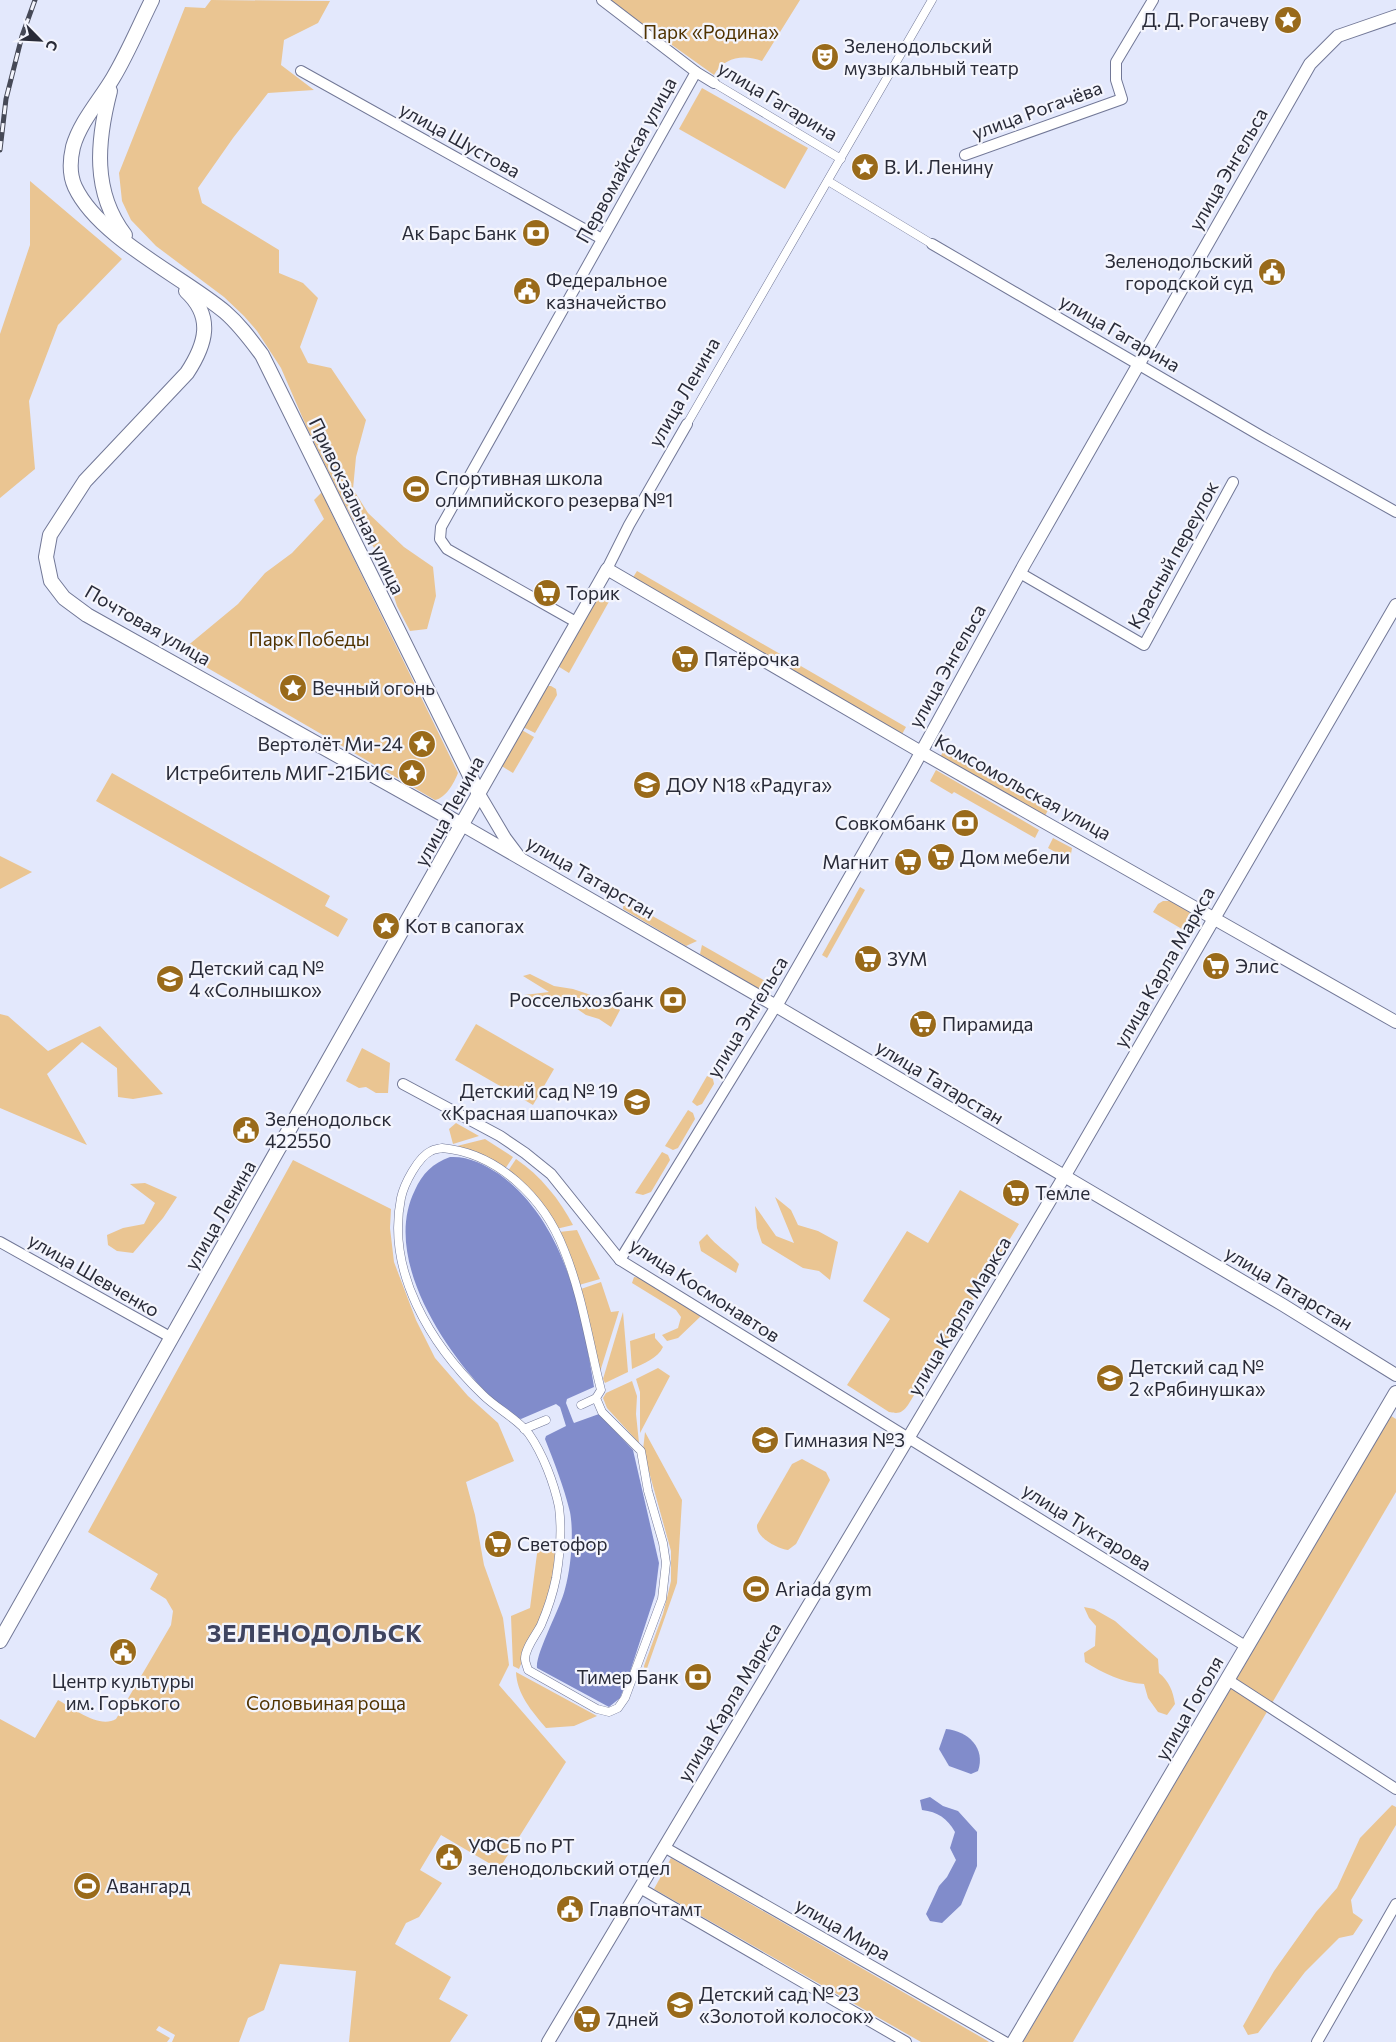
<svg xmlns="http://www.w3.org/2000/svg" width="1396" height="2042" font-family="Commissioner,sans-serif">
	<style>
		.green { fill: #eac592 }
		.water { fill: #818ccb }
		.lines { fill: none; stroke-linecap: round; stroke-linejoin: round }
		.pedestrian-casing { stroke: #727897; stroke-width: 9 }
		.minor-casing { stroke: #727897; stroke-width: 12 }
		.tertiary-casing { stroke: #727897; stroke-width: 14 }
		.secondary-casing { stroke: #727897; stroke-width: 16 }
		.pedestrian { stroke: #fff; stroke-width: 8 }
		.minor { stroke: #fff; stroke-width: 10 }
		.tertiary { stroke: #fff; stroke-width: 12 }
		.secondary { stroke: #fff; stroke-width: 14 }
		.rail-casing { stroke: #464957; stroke-width: 5 }
		.rail { stroke: #f4f5fd; stroke-width: 3; stroke-dasharray: 9; stroke-linecap: butt }
		.labels { text-anchor: middle; stroke-width: 4.5; stroke-linejoin: round; paint-order: stroke }
		.poi-label { font-size: 19px; fill: #292b38; stroke: #f4f5fd; text-anchor: start }
		.park-label { font-size: 19px; fill: #503300; stroke: #f4f5fd }
		.street-label { font-size: 19px; fill: #292b38; stroke: #f4f5fd }
		.district-label { font-size: 24px; font-weight: bold; letter-spacing: 1px; fill: #3f4460; stroke: #f4f5fd }
	</style>
	<rect width="100%" height="100%" fill="#e3e8fc"/>
	<!-- green -->
	<g class="green">
		<polygon points="211,0 330,1 318,23 284,40 281,65 314,90 268,93 233,138 198,188 202,203 279,250 279,273 303,283 318,298 300,347 308,363 331,368 366,420 356,457 353,489 368,513 404,547 433,567 436,596 427,629 410,631 397,606 387,574 373,546 353,520 341,497 307,428 281,368 257,331 244,316 224,297 156,246 131,220 122,201 119,173 185,7 205,8"/>
		<path d="M609 0H800L762 61C744 54 724 57 714 75Z"/>
		<polygon points="702,88 808,148 785,189 679,129"/>
		<polygon points="30,181 122,259 58,325 29,401 35,469 0,498 0,334 30,245"/>
		<path d="M323 491 328 506 458 773C454 783 446 798 435 800L180 652 238 604 265 573 292 553 324 519 314 500Z"/>
		<polygon points="637,571 906,727 901,736 632,579"/>
		<polygon points="598,590 611,598 569,673 556,665"/>
		<polygon points="545,686 551,686 556,689 557,695 535,733 521,726"/>
		<polygon points="520,729 534,737 513,773 500,765"/>
		<polygon points="945,749 1049,808 1045,816 940,757"/>
		<polygon points="936,770 1039,830 1035,838 954,792 952,794 930,781"/>
		<polygon points="112,773 330,896 325,906 348,919 338,937 96,801"/>
		<polygon points="1053,838 1072,848 1070,860 1048,848"/>
		<polygon points="0,856 32,872 0,889"/>
		<polygon points="860,887 865,890 827,958 822,955"/>
		<polygon points="624,900 697,941 686,946 623,909"/>
		<polygon points="1163,901 1173,901 1196,917 1197,926 1192,935 1153,912 1158,904"/>
		<polygon points="702,945 774,986 764,992 700,954"/>
		<polygon points="530,974 554,986 573,989 606,1000 620,1010 611,1027 599,1019 586,1015 567,1002 556,1002 535,999 524,995 549,992 523,976"/>
		<polygon points="0,1014 8,1016 48,1051 100,1026 163,1094 133,1099 118,1097 117,1068 82,1042 47,1074 87,1145 0,1108"/>
		<polygon points="476,1024 554,1069 533,1105 455,1060"/>
		<polygon points="362,1048 390,1063 388,1093 376,1093 366,1087 359,1088 346,1081"/>
		<polygon points="707,1076 713,1079 714,1084 702,1104 697,1106 692,1102"/>
		<polygon points="688,1110 693,1113 695,1119 678,1148 673,1150 665,1146"/>
		<polygon points="456,1123 479,1136 453,1144 449,1129"/>
		<polygon points="485,1139 513,1157 505,1169 476,1153 457,1146"/>
		<polygon points="662,1152 668,1155 670,1160 651,1192 643,1195 635,1193"/>
		<path d="M516 1159C540 1175 560 1200 573 1225L556 1229 508 1171Z"/>
		<path d="M293 1160 391 1209 390 1228 394 1262 416 1320 435 1358 468 1396 498 1423 514 1461 466 1482 475 1515 484 1565 503 1618 509 1665 499 1685 566 1762 499 1869 441 1835 420 1870 442 1883 419 1917 406 1923 395 1944 451 1977 439 1999 468 2015 450 2042H349L356 1971 280 1964 264 2010 248 2018 239 2042H172L175 2035 159 2026 156 2030 170 2038 167 2042H0V1719L35 1738 58 1700C73 1708 99 1729 116 1719L171 1625 173 1611 166 1599 150 1589 158 1574 88 1532Z"/>
		<polygon points="145,1183 177,1197 163,1218 133,1253 117,1251 108,1245 107,1235 123,1228 144,1224 155,1203 130,1184"/>
		<path d="M960 1190 1019 1224 908 1405C902 1413 899 1414 889 1412L847 1385 890 1319 863 1301 907 1231 928 1243Z"/>
		<polygon points="775,1197 791,1210 798,1225 818,1231 838,1242 830,1280 819,1271 803,1268 762,1243 757,1228 755,1206 776,1236 794,1243"/>
		<polygon points="577,1230 600,1279 579,1285 569,1251 559,1232"/>
		<path d="M707 1234C716 1246 729 1253 739 1264L736 1273 701 1251 699 1242Z"/>
		<polygon points="634,1277 642,1278 701,1316 678,1338 667,1341 662,1335 678,1328 681,1317 676,1310 632,1283"/>
		<polygon points="601,1282 611,1312 619,1311 599,1375 581,1289"/>
		<polygon points="623,1312 628,1372 605,1383 603,1379"/>
		<path d="M655 1333V1338L663 1347C658 1358 643 1364 632 1369L630 1341Z"/>
		<polygon points="658,1368 670,1376 640,1433 640,1392 636,1379"/>
		<polygon points="632,1381 637,1396 636,1414 639,1443 607,1408 603,1398 606,1393"/>
		<polygon points="1391,1416 1396,1419 1396,1492 1073,2042 1023,2042"/>
		<polygon points="645,1432 682,1500 677,1583 645,1674 644,1666 663,1614 671,1581 671,1551 643,1450"/>
		<path d="M802 1459 826 1472 830 1480 796 1544 788 1550C777 1548 756 1538 757 1525L792 1464Z"/>
		<polygon points="556,1541 553,1578 539,1622 519,1669 513,1666 511,1616 530,1608 538,1546"/>
		<path d="M1084 1607 1094 1609 1115 1621 1158 1659 1159 1673C1169 1681 1173 1691 1175 1704L1167 1715 1158 1712 1148 1698 1144 1684C1123 1683 1103 1673 1085 1662L1084 1653 1095 1646 1096 1626 1089 1618Z"/>
		<path d="M516 1672 597 1716 574 1726 546 1728C532 1711 517 1695 516 1672Z"/>
		<polygon points="1392,1805 1396,1807 1396,1825 1351,1900 1353,1913 1363,1920 1353,1935 1339,1938 1305,1972 1258,2033 1248,2035 1243,2026 1274,1971 1316,1912 1337,1888 1360,1838"/>
		<polygon points="671,1858 986,2040 989,2042 921,2042 654,1889"/>
	</g>
	<!-- water -->
	<g class="water">
		<path d="M450 1157C468 1156 484 1164 499 1174 565 1222 582 1311 594 1387L567 1399 566 1403 573 1421 574 1423 599 1414 633 1450 659 1563 655 1595 629 1675 620 1698 609 1707 537 1668C535 1654 561 1607 565 1589 571 1568 574 1533 570 1512 564 1487 554 1462 545 1439L546 1436 566 1426 560 1407 556 1404 521 1419C505 1414 493 1400 482 1388 439 1342 383 1254 415 1190 422 1174 433 1163 450 1157Z"/>
		<path d="M946 1729C968 1731 986 1748 978 1771L971 1774 949 1766 939 1749Z"/>
		<path d="M930 1797 943 1806 958 1811 977 1832V1866L961 1905 942 1923 930 1921 926 1914 939 1886 947 1877 956 1860 950 1848 955 1832C947 1818 938 1812 922 1810L920 1800Z"/>
	</g>
	<g class="lines">
		<!-- pedestrian casing -->
		<g class="pedestrian-casing">
			<g id="pedestrian">
				<polyline points="714,83 841,159"/>
				<polyline points="828,181 932,244"/>
				<polyline points="687,424 932,0"/>
				<path d="M442 1148C498 1153 544 1198 564 1250 582 1294 589 1343 601 1390L596 1398 602 1412 641 1451 648 1491 663 1543 666 1563 662 1599 625 1698 618 1708 609 1712 597 1709 528 1670C527 1666 525 1662 525 1659 525 1648 536 1635 541 1625 547 1611 553 1593 556 1578 560 1555 562 1530 559 1507 554 1483 543 1454 529 1434 519 1420 496 1408 483 1395 431 1345 386 1272 401 1198 404 1184 418 1157 431 1151 434 1149 438 1149 442 1148Z"/>
				<polyline points="581,1405 596,1398"/>
				<polyline points="524,1429 546,1420"/>
			</g>
		</g>
		<!-- minor casing -->
		<g class="minor-casing">
			<g id="minor">
				<polyline points="602,0 696,72 714,83"/>
				<polyline points="301,71 602,239"/>
				<polyline points="965,155 1122,99 1116,80 1116,62 1153,0"/>
				<polyline points="932,244 1261,436 1396,512"/>
				<polyline points="607,569 629,525 687,424"/>
				<polyline points="1020,573 1144,645 1233,482"/>
				<polyline points="576,622 447,549 440,539 441,527 696,72"/>
				<polyline points="403,1084 500,1136 525,1153 551,1174 620,1260 1247,1647"/>
				<polyline points="0,1242 172,1338"/>
				<polyline points="620,1260 776,1006"/>
				<polyline points="1228,1680 1396,1789"/>
				<polyline points="664,1847 1005,2042"/>
				<polyline points="640,1888 906,2042"/>
				<polyline points="1317,2042 1396,1904"/>
			</g>
		</g>
		<!-- tertiary casing -->
		<g class="tertiary-casing">
			<g id="tertiary">
				<polyline points="462,825 776,1006 1283,1305 1396,1375"/>
				<polyline points="520,858 505,838 479,794 607,569 921,752 1396,1022"/>
				<polyline points="776,1006 912,769 1024,565 1310,64 1338,36 1396,16"/>
				<polyline points="548,2042 1064,1177 1396,605"/>
			</g>
		</g>
		<!-- secondary casing -->
		<g class="secondary-casing">
			<g id="secondary">
				<path d="M110 91C97 141 92 192 125 235"/>
				<path d="M186 291C214 317 206 344 187 373L85 481 50 535 46 557 51 581 64 598 87 615 462 825"/>
				<path d="M0 1641 479 794 262 355C250 339 240 325 225 312 182 276 99 238 75 187 69 174 70 160 73 147 80 122 100 100 113 78 128 53 139 26 152 0"/>
				<polyline points="1014,2042 1396,1393"/>
			</g>
		</g>
		<!-- pedestrian -->
		<use href="#pedestrian" class="pedestrian"/>
		<!-- minor -->
		<use href="#minor" class="minor"/>
		<!-- tertiary -->
		<use href="#tertiary" class="tertiary"/>
		<!-- secondary -->
		<use href="#secondary" class="secondary"/>
		<!-- rail casing -->
		<g class="rail-casing">
			<polyline id="rail" points="0,150 6,99 22,36 35,0"/>
		</g>
		<!-- rail -->
		<use href="#rail" class="rail"/>
	</g>
	<!-- icons -->
	<defs>
		<g id="sight-disc" transform="scale(1.4375)"><circle r="9.5" fill="#996a1a" stroke="#f4f5fd"/><path d="M0-6L1.8-2.2L6-1.7L2.9 1.2L3.7 5.4L0 3.3L-3.7 5.4L-2.9 1.2L-6-1.7L-1.8-2.2Z" fill="#fff"/></g>
		<g id="theatre-disc" transform="scale(1.4375)"><circle r="9.5" fill="#996a1a" stroke="#f4f5fd"/><path d="M-5-5.5Q0-4 5-5.5V0Q5 5 0 6Q-5 5-5 0ZM-3.3-2.5H-1v1.5H-3.3ZM1-2.5H3.3v1.5H1ZM-2.8 1Q0 5.5 2.8 1Z" fill="#fff"/></g>
		<g id="bank-disc" transform="scale(1.4375)"><circle r="9.5" fill="#996a1a" stroke="#f4f5fd"/><path d="M-6-4H6V4H-6ZM0-2.3a2.3 2.3 0 1 0 0 4.6a2.3 2.3 0 1 0 0-4.6Z" fill="#fff"/></g>
		<g id="civic-disc" transform="scale(1.4375)"><circle r="9.5" fill="#996a1a" stroke="#f4f5fd"/><path d="M-.6-6.5H3V-4.5H.6V-3L4-1V1h2V6H-6V1h2V-1L-.6-3ZM-1.2 2.5V6h2.4V2.5Z" fill="#fff"/></g>
		<g id="stadium-disc" transform="scale(1.4375)"><circle r="9.5" fill="#996a1a" stroke="#f4f5fd"/><path d="M0-5a6.5 5 0 1 0 0 10a6.5 5 0 1 0 0-10ZM-3.5-1.8h7v3.6h-7Z" fill="#fff"/></g>
		<g id="supermarket-disc" transform="scale(1.4375)"><circle r="9.5" fill="#996a1a" stroke="#f4f5fd"/><path d="M-6-5.5h2.5l.6 2H6L4.5 2H-2.5L-4.4-4H-6ZM-1.5 3.2a1.3 1.3 0 1 0 .1 0ZM3 3.2a1.3 1.3 0 1 0 .1 0Z" fill="#fff"/></g>
		<g id="school-disc" transform="scale(1.4375)"><circle r="9.5" fill="#996a1a" stroke="#f4f5fd"/><path d="M0-5L7-2L0 1L-7-2ZM-4 1L0 2.5L4 1V4Q0 6-4 4Z" fill="#fff"/></g>
	</defs>
	<g fill-rule="evenodd">
		<use href="#sight-disc" x="1288" y="20"/>
		<use href="#theatre-disc" x="825" y="57"/>
		<use href="#sight-disc" x="865" y="167"/>
		<use href="#bank-disc" x="536" y="233"/>
		<use href="#civic-disc" x="1272" y="272"/>
		<use href="#civic-disc" x="527" y="291"/>
		<use href="#stadium-disc" x="416" y="489"/>
		<use href="#supermarket-disc" x="547" y="593"/>
		<use href="#supermarket-disc" x="685" y="659"/>
		<use href="#sight-disc" x="293" y="688"/>
		<use href="#sight-disc" x="422" y="744"/>
		<use href="#sight-disc" x="412" y="773"/>
		<use href="#school-disc" x="647" y="785"/>
		<use href="#bank-disc" x="965" y="823"/>
		<use href="#supermarket-disc" x="941" y="857"/>
		<use href="#supermarket-disc" x="908" y="862"/>
		<use href="#sight-disc" x="386" y="926"/>
		<use href="#supermarket-disc" x="868" y="959"/>
		<use href="#supermarket-disc" x="1216" y="966"/>
		<use href="#school-disc" x="170" y="979"/>
		<use href="#bank-disc" x="673" y="1000"/>
		<use href="#supermarket-disc" x="923" y="1024"/>
		<use href="#school-disc" x="637" y="1102"/>
		<use href="#civic-disc" x="246" y="1130"/>
		<use href="#supermarket-disc" x="1016" y="1193"/>
		<use href="#school-disc" x="1110" y="1378"/>
		<use href="#school-disc" x="765" y="1440"/>
		<use href="#supermarket-disc" x="498" y="1544"/>
		<use href="#stadium-disc" x="756" y="1589"/>
		<use href="#civic-disc" x="123" y="1652"/>
		<use href="#bank-disc" x="698" y="1677"/>
		<use href="#civic-disc" x="449" y="1857"/>
		<use href="#stadium-disc" x="87" y="1886"/>
		<use href="#civic-disc" x="570" y="1909"/>
		<use href="#school-disc" x="680" y="2005"/>
		<use href="#supermarket-disc" x="587" y="2019"/>
	</g>
	<g class="labels">
		<!-- poi labels -->
		<g class="poi-label">
			<text x="1269" y="27" text-anchor="end">Д. Д. Рогачеву</text>
			<text x="844" y="53">Зеленодольский<tspan x="844" dy="22">музыкальный театр</tspan></text>
			<text x="884" y="174">В. И. Ленину</text>
			<text x="517" y="240" text-anchor="end">Ак Барс Банк</text>
			<text x="1253" y="268" text-anchor="end">Зеленодольский<tspan x="1253" dy="22">городской суд</tspan></text>
			<text x="546" y="287">Федеральное<tspan x="546" dy="22">казначейство</tspan></text>
			<text x="435" y="485">Спортивная школа<tspan x="435" dy="22">олимпийского резерва №1</tspan></text>
			<text x="566" y="600">Торик</text>
			<text x="704" y="666">Пятёрочка</text>
			<text x="312" y="695">Вечный огонь</text>
			<text x="403" y="751" text-anchor="end">Вертолёт Ми-24</text>
			<text x="393" y="780" text-anchor="end">Истребитель МИГ-21БИС</text>
			<text x="666" y="792">ДОУ N18 «Радуга»</text>
			<text x="946" y="830" text-anchor="end">Совкомбанк</text>
			<text x="960" y="864">Дом мебели</text>
			<text x="889" y="869" text-anchor="end">Магнит</text>
			<text x="405" y="933">Кот в сапогах</text>
			<text x="887" y="966">ЗУМ</text>
			<text x="1235" y="973">Элис</text>
			<text x="189" y="975">Детский сад №<tspan x="189" dy="22">4 «Солнышко»</tspan></text>
			<text x="654" y="1007" text-anchor="end">Россельхозбанк</text>
			<text x="942" y="1031">Пирамида</text>
			<text x="618" y="1098" text-anchor="end">Детский сад № 19<tspan x="618" dy="22">«Красная шапочка»</tspan></text>
			<text x="265" y="1126">Зеленодольск<tspan x="265" dy="22">422550</tspan></text>
			<text x="1035" y="1200">Темле</text>
			<text x="1129" y="1374">Детский сад №<tspan x="1129" dy="22">2 «Рябинушка»</tspan></text>
			<text x="784" y="1447">Гимназия №3</text>
			<text x="517" y="1551">Светофор</text>
			<text x="775" y="1596">Ariada gym</text>
			<text x="679" y="1684" text-anchor="end">Тимер Банк</text>
			<text x="123" y="1688" text-anchor="middle">Центр культуры<tspan x="123" dy="22">им. Горького</tspan></text>
			<text x="468" y="1853">УФСБ по РТ<tspan x="468" dy="22">зеленодольский отдел</tspan></text>
			<text x="106" y="1893">Авангард</text>
			<text x="589" y="1916">Главпочтамт</text>
			<text x="699" y="2001">Детский сад № 23<tspan x="699" dy="22">«Золотой колосок»</tspan></text>
			<text x="606" y="2026">7дней</text>
		</g>
		<!-- park labels -->
		<g class="park-label">
			<text x="711" y="39">Парк «Родина»</text>
			<text x="309" y="646">Парк Победы</text>
			<text x="326" y="1710">Соловьиная роща</text>
		</g>
		<!-- street labels -->
		<g class="street-label">
			<text transform="translate(778 101) rotate(31)" y="7">улица Гагарина</text>
			<text transform="translate(1037 110) rotate(-20)" y="7">улица Рогачёва</text>
			<text transform="translate(460 140) rotate(29)" y="7">улица Шустова</text>
			<text transform="translate(626 160) rotate(-61)" y="7">Первомайская улица</text>
			<text transform="translate(1228 169) rotate(-60)" y="7">улица Энгельса</text>
			<text transform="translate(1120 333) rotate(30)" y="7">улица Гагарина</text>
			<text transform="translate(684 392) rotate(-60)" y="7">улица Ленина</text>
			<text transform="translate(357 506) rotate(64)" y="7">Привокзальная улица</text>
			<text transform="translate(1173 555) rotate(-61)" y="7">Красный переулок</text>
			<text transform="translate(148 625) rotate(30)" y="7">Почтовая улица</text>
			<text transform="translate(947 666) rotate(-61)" y="7">улица Энгельса</text>
			<text transform="translate(1023 787) rotate(29)" y="7">Комсомольская улица</text>
			<text transform="translate(449 811) rotate(-61)" y="7">улица Ленина</text>
			<text transform="translate(591 877) rotate(30)" y="7">улица Татарстан</text>
			<text transform="translate(1164 967) rotate(-60)" y="7">улица Карла Маркса</text>
			<text transform="translate(747 1017) rotate(-59)" y="7">улица Энгельса</text>
			<text transform="translate(940 1082) rotate(31)" y="7">улица Татарстан</text>
			<text transform="translate(220 1215) rotate(-60)" y="7">улица Ленина</text>
			<text transform="translate(94 1275) rotate(30)" y="7">улица Шевченко</text>
			<text transform="translate(1289 1288) rotate(31)" y="7">улица Татарстан</text>
			<text transform="translate(705 1290) rotate(33)" y="7">улица Космонавтов</text>
			<text transform="translate(959 1316) rotate(-59)" y="7">улица Карла Маркса</text>
			<text transform="translate(1087 1527) rotate(32)" y="7">улица Туктарова</text>
			<text transform="translate(729 1702) rotate(-59)" y="7">улица Карла Маркса</text>
			<text transform="translate(1189 1708) rotate(-60)" y="7">улица Гоголя</text>
			<text transform="translate(843 1929) rotate(30)" y="7">улица Мира</text>
		</g>
		<!-- district labels -->
		<g class="district-label">
			<text x="315" y="1642">ЗЕЛЕНОДОЛЬСК</text>
		</g>
	</g>
	<!-- north arrow -->
	<g transform="translate(40 40) rotate(114)" stroke="#f4f5fd" stroke-width="4" paint-order="stroke">
	<path d="M0-4L9 19L0 12L-9 19Z" fill="#292b38"/>
	<text y="-8" font-size="14" font-weight="bold" text-anchor="middle" fill="#292b38">С</text>
	</g>
</svg>
